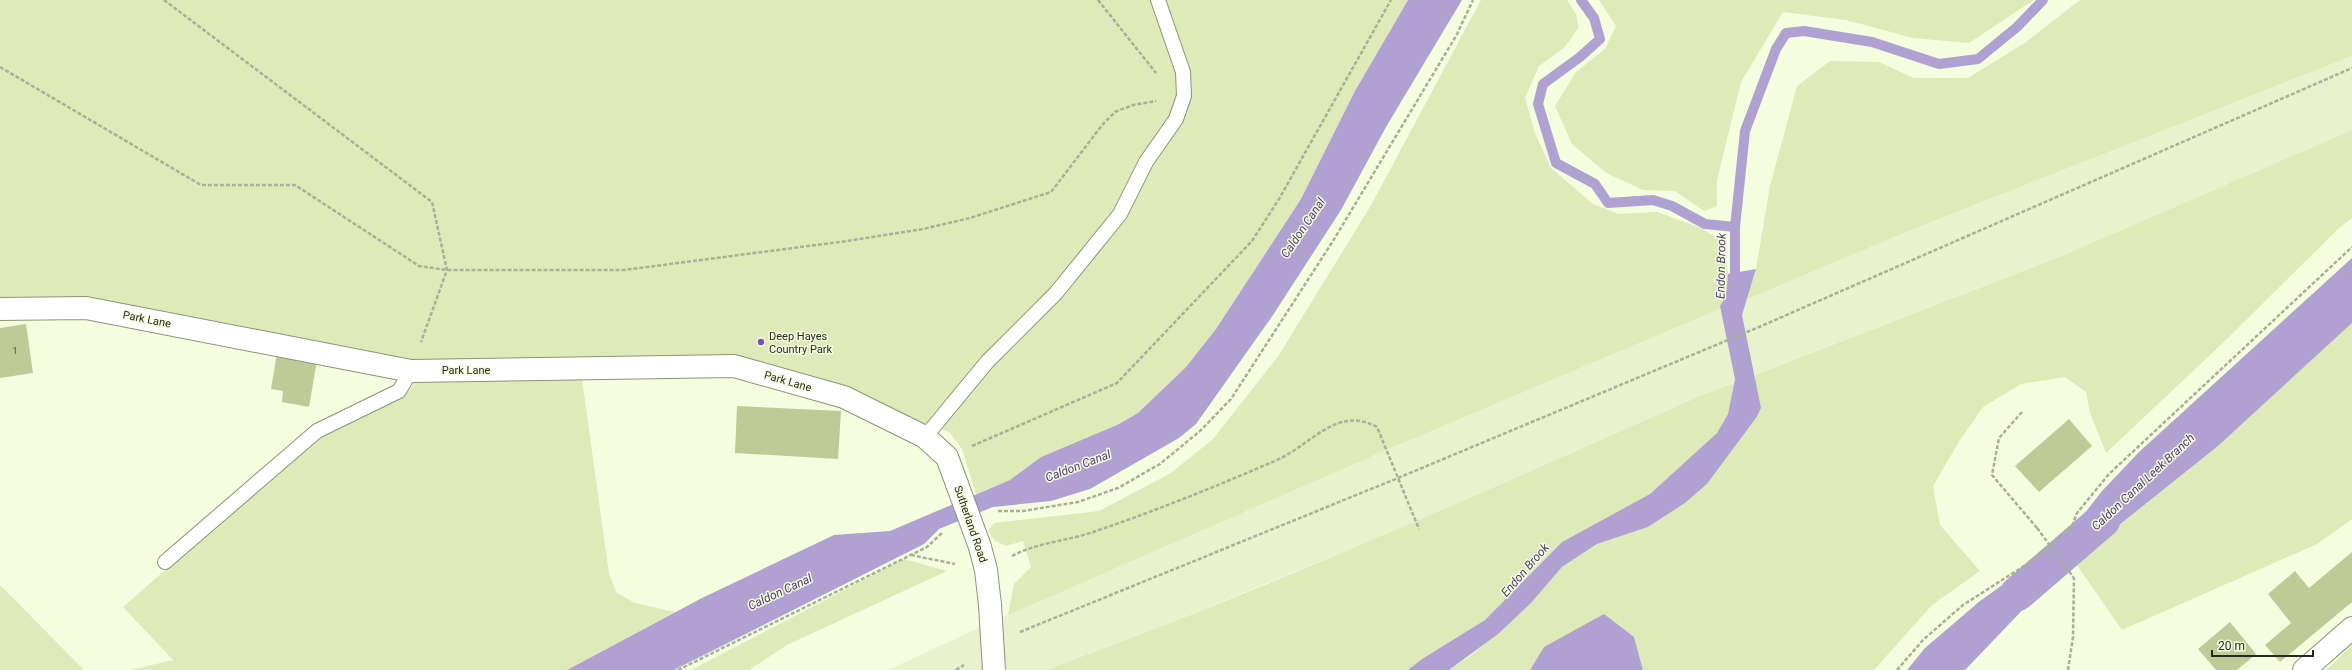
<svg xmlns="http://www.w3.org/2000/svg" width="2352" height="670" font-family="Roboto,sans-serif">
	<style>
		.built { fill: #e8f2cd }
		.green { fill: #deeab8 }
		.water { fill: #afa2d3 }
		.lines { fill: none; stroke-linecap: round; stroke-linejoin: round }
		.stream { stroke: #afa2d3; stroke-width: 10 }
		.canal { stroke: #afa2d3; stroke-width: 35 }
		.building { fill: #becb97 }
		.service-casing { stroke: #8d9379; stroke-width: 16 }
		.minor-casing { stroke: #8d9379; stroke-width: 24 }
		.path { stroke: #a9af98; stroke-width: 2.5; stroke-dasharray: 4 2; stroke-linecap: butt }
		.service { stroke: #fff; stroke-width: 14 }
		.minor { stroke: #fff; stroke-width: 22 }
		.minor-bridge-casing { stroke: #8d9379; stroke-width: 24; stroke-linecap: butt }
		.path-bridge { stroke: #a9af98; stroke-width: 2.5; stroke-dasharray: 4 2; stroke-linecap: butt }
		.minor-bridge { stroke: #fff; stroke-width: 22 }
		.poi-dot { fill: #7d4fc8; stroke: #f5fddf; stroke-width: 1.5 }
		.labels { text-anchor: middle; stroke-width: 3; stroke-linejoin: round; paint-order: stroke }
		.number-label { font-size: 9px; fill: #4d523c }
		.street-label { font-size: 11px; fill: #27291e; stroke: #f5fddf }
		.poi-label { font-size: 11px; fill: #27291e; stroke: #f5fddf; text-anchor: start }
		.water-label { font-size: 12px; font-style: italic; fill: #4d3876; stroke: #f5fddf }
	</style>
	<rect width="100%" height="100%" fill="#f5fddf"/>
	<!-- built -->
	<polygon class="built" points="2352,56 2352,130 2064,255 1700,396 1416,522 1121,643 1046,670 888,670 1026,606 1386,450 1720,309 1911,230"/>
	<!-- green -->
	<g class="green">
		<polygon points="0,0 1408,0 1355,91 1301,199 1216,329 1186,367 1138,413 1117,425 1041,457 1010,480 976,494 962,449 949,432 735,356 579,358 609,574 617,593 635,603 675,612 567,670 130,670 173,660 123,607 318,436 404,397 417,380 0,301"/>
		<path d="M1481 0H1567L1576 14 1579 27 1565 47 1539 66 1525 98 1535 133 1551 168 1593 204 1619 214 1657 212 1701 228 1721 241C1725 258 1732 278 1727 295 1725 301 1720 303 1720 309L1386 450 1008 615 1014 584 1031 567 1023 541 1006 546 995 541 988 531 994 523 1099 511 1171 473 1213 439 1279 355 1370 207Z"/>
		<polygon points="1599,0 2034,0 1969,43 1913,38 1846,20 1783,12 1741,82 1717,180 1717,206 1704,211 1675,191 1643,190 1606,173 1572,144 1555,106 1576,72 1605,49 1616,26"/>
		<polygon points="2080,0 2352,0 2352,56 1911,230 1747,299 1756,269 1770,186 1797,86 1830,61 1879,62 1914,78 1968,78 2026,42"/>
		<polygon points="2352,130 2352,218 2339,228 2226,340 2106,453 2090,413 2086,392 2065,377 2021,384 1983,407 1960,440 1933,486 1940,525 1980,571 1932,605 1874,670 1643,670 1634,637 1544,647 1530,670 1449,670 1473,654 1531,603 1562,567 1597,544 1648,527 1685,503 1707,484 1756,418 1755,375 2064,255"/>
		<polygon points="2352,323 2352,519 2317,544 2122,630 2074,561 2218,446"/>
		<path d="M1734 383 1728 414 1717 433 1650 494 1562 542 1485 620 1422 659 1408 670H1046C1268 589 1484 492 1700 396Z"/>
		<polygon points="904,559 947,571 787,645 749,670 691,670"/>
		<polygon points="0,585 84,670 0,670"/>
		<polygon points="2352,645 2352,670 2326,670"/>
	</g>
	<!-- water -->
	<g class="water">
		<polygon points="1408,0 1462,0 1386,127 1341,210 1273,315 1196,424 1179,438 1090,489 1051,501 993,507 939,529 924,544 674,670 567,670 702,598 834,535 890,531 1010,480 1041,457 1117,425 1138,413 1186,367 1216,329 1301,199 1355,91"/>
		<polygon points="2352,258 2352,323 2218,446 2074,561 2061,543 2075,531 2081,518 2102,491 2139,452"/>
		<polygon points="1756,269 1742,315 1761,408 1756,418 1707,484 1685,503 1648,527 1597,544 1562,567 1531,603 1498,634 1449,670 1408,670 1422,659 1485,620 1562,542 1650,494 1717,433 1728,414 1735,379 1720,306 1726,296 1728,274"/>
		<polygon points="2046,554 2059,572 1965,670 1907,670 1925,648 1980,601"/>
		<polygon points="1604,614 1634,637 1643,670 1530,670 1544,647"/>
	</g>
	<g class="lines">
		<!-- stream -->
		<g class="stream">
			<polyline points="1581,0 1594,18 1600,39 1580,57 1543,84 1538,104 1556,163 1595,184 1608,203 1653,200 1672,206 1705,224 1735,227"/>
			<polyline points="1735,287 1735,227 1745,131 1776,49 1786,33 1804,31 1872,42 1939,64 1978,59 2017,27 2043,0"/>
		</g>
		<!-- canal -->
		<polyline class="canal" points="2017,594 2103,520"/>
	</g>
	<!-- building -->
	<g class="building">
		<polygon points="26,324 33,373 0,378 0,328"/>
		<polygon points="277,353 317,360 309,407 282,402 283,391 271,389"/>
		<polygon points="737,406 841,411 838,459 735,453"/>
		<polygon points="2069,419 2092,446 2039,492 2015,466"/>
		<polygon points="2352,552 2352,602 2280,662 2265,645 2291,623 2268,594 2295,571 2309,588"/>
		<polygon points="2230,622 2256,654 2237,670 2216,670 2198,649"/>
	</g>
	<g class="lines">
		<!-- service casing -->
		<g class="service-casing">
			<g id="service">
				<polyline points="925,437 987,362 1056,293 1120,214 1146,162 1176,119 1184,96 1183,72 1158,0"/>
				<polyline points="165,562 317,431 399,391 411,371"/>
			</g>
		</g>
		<!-- minor casing -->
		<g class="minor-casing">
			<g id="minor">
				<polyline points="0,309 86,308 411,371 734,366 844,397 925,437 947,457 957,484"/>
				<polyline points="980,547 986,570 990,605"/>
				<polyline points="2304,670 2352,628"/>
			</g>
		</g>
		<!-- path -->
		<g class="path">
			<polyline points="164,0 432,202 447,270 421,342"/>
			<polyline points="1098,0 1156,73"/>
			<polyline points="0,67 201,185 295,185 419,266 447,270 624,270 847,241 923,229 970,218 1051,192 1103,124 1115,112 1133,105 1156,101"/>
			<polyline points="2022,412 1999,438 1992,475 2037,528"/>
			<polyline points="972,446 1117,383 1252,241 1279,199 1391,0"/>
			<polyline points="998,511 1023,511 1078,502 1118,488 1160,464 1200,431 1231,399 1333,241 1456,36 1473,0"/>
			<polyline points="911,555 955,564"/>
			<path d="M1012 556C1038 542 1069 541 1096 531 1158 510 1217 486 1277 460 1311 445 1337 405 1377 427L1419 529"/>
			<polyline points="1020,632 1398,478 1759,327 2352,68"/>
			<polyline points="678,670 927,547 943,532"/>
			<polyline points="956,670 964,665"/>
			<polyline points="1897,670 1923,640 1963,605 2035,559 2064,534 2072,526 2077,513 2109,474 2352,247"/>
			<polyline points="2068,670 2073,637 2074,578"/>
		</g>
		<!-- service -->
		<use href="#service" class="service"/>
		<!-- minor -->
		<use href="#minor" class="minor"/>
		<!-- minor-bridge casing -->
		<g class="minor-bridge-casing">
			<g id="minor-bridge">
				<polyline points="957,484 980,547"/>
				<polyline points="990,605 994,670"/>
			</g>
		</g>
		<!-- path-bridge -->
		<polyline class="path-bridge" points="2037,528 2074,578"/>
		<!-- minor-bridge -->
		<use href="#minor-bridge" class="minor-bridge"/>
	</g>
	<!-- markers -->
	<circle class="poi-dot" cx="761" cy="342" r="4"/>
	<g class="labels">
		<!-- number labels -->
		<g class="number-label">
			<text x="15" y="354">1</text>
		</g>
		<!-- street labels -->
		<g class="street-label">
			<text transform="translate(147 319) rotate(11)" y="4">Park Lane</text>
			<text x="466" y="374">Park Lane</text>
			<text transform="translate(788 381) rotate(16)" y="4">Park Lane</text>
			<text transform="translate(971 524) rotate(71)" y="4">Sutherland Road</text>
		</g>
		<!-- poi labels -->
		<g class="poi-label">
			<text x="769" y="340">Deep Hayes<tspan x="769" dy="13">Country Park</tspan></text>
		</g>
		<!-- water labels -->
		<g class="water-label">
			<text transform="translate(1303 228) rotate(-56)" y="4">Caldon Canal</text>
			<text transform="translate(1721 266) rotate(-89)" y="4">Endon Brook</text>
			<text transform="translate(1078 466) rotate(-21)" y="4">Caldon Canal</text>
			<text transform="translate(2143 482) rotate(-43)" y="4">Caldon Canal Leek Branch</text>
			<text transform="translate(1525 570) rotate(-49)" y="4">Endon Brook</text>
			<text transform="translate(780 592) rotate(-25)" y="4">Caldon Canal</text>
		</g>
	</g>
	<!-- scale -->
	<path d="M2212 650v6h101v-6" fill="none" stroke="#27291e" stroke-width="2"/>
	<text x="2218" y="650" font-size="12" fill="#27291e" stroke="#f5fddf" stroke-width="3" paint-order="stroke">20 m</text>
</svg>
